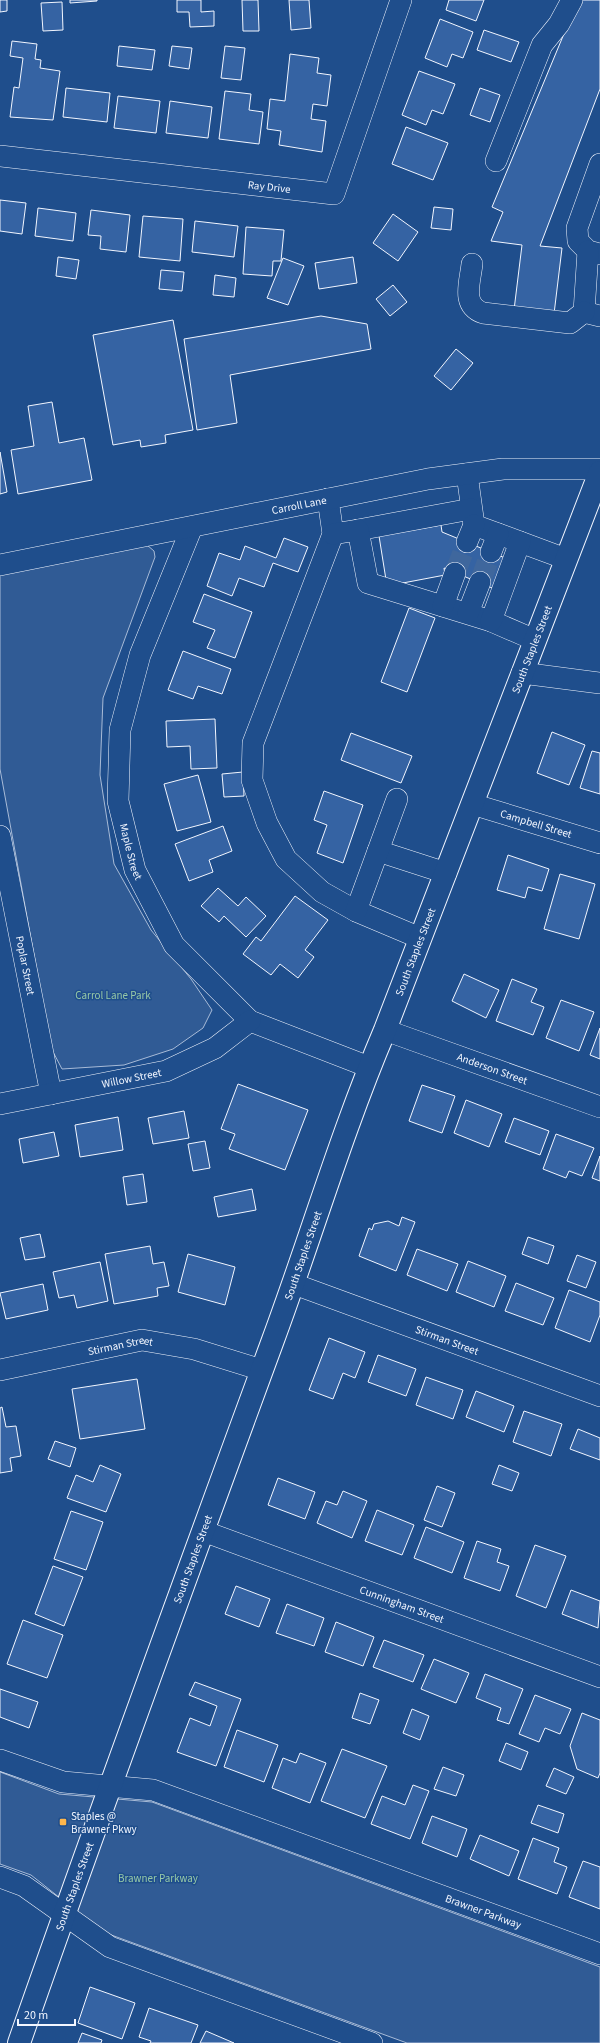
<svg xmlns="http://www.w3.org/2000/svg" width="600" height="2043" font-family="'Source Sans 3',sans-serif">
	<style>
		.green { fill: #305b95; stroke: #a8bbd7 }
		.building { fill: #3563a3; stroke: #f2f6ff }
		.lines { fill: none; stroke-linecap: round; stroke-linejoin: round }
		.minor-tunnel { stroke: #3f679d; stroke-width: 21; stroke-dasharray: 21 10; stroke-linecap: butt }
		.minor-casing { stroke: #f2f6ff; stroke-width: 22 }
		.major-casing { stroke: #f2f6ff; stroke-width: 24 }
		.minor { stroke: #1f4e8c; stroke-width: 21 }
		.major { stroke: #1f4e8c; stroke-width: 22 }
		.poi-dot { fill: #ffb74d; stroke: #1f4e8c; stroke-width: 1.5 }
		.labels { text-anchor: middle; stroke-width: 3; stroke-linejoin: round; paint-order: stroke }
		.street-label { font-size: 11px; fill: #f2f6ff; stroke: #1f4e8c }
		.park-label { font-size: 11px; fill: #97c8a6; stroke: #1f4e8c }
		.poi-label { font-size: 11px; fill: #f2f6ff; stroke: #1f4e8c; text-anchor: start }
	</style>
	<rect width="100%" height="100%" fill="#1f4e8c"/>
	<!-- green -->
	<g class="green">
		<polygon points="147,545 154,551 155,557 103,698 100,775 114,864 151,930 191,979 212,1010 203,1028 173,1049 124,1065 62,1069 51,1048 0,769 0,572"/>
		<polygon points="0,1772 59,1794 152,1802 600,1967 600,2043 407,2043 103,1932 31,1875 0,1864"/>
	</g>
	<!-- building -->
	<g class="building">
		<polygon points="0,0 7,0 7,11 0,12"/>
		<polygon points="70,0 97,0 97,1 70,3"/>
		<polygon points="177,0 201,0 201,12 214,11 214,26 190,27 189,12 177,12"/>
		<polygon points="242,0 258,0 259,31 243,31"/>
		<polygon points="289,0 309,0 311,28 291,30"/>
		<polygon points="449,0 484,0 476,21 446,10"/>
		<polygon points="578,0 600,0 600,89 540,246 562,248 554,314 514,310 522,245 491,241 503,212 492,207"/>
		<polygon points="62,2 63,30 43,31 41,3"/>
		<polygon points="440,19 473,32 463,58 452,54 447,67 425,58"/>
		<polygon points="484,30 519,42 511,62 477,50"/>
		<polygon points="12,41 37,44 35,59 41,60 40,68 60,71 53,120 10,117 14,87 19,88 23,58 10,56"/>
		<polygon points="119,46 155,50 152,70 117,66"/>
		<polygon points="172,46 192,48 189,69 169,66"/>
		<polygon points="225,46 245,48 241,80 221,78"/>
		<polygon points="290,54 319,58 317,73 331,75 327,106 313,104 311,119 326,121 322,152 279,145 281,131 267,129 270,99 285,101"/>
		<polygon points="419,71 455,84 443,114 432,110 426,125 402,115"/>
		<polygon points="66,88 110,93 107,122 63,117"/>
		<polygon points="480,88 500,95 490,122 470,115"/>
		<polygon points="225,91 251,94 249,110 263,112 259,144 219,139"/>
		<polygon points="118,96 160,101 156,133 114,128"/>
		<polygon points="170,101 212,107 208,138 166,133"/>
		<polygon points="406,127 448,143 433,180 392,164"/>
		<polygon points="0,200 26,203 22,234 0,231"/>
		<polygon points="434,207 453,209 451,230 431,228"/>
		<polygon points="38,208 76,213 73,241 35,236"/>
		<polygon points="91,210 130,215 126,252 100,249 101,236 88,235"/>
		<polygon points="393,214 418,232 398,261 373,243"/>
		<polygon points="143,216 183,219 180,261 139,257"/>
		<polygon points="195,221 238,226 234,257 192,252"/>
		<polygon points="246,227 284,230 281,261 273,261 272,276 243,274"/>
		<polygon points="58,257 79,260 76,279 56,276"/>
		<polygon points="353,257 357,283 319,289 315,263"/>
		<polygon points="283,258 304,266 288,305 267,298"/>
		<polygon points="161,270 184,272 182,291 159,289"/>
		<polygon points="215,275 236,278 234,297 213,295"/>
		<polygon points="393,285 407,302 390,316 376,299"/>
		<polygon points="321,316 367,324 371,349 230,375 237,423 197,430 184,339"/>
		<polygon points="173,320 193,430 165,435 166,443 141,447 140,440 113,445 93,335"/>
		<polygon points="456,349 473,363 451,390 434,376"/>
		<polygon points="52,402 59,443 84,438 92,480 18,494 11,450 34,446 28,406"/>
		<polygon points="0,452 7,492 0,494"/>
		<polygon points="441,525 442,532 510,560 497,590 444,568 445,575 387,586 379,536"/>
		<polygon points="284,538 308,547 298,572 273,563 264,587 239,578 232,596 207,586 219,553 240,560 245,546 276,558"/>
		<polygon points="204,594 252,612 235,658 207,648 215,630 193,622"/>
		<polygon points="409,608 435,618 407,692 381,682"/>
		<polygon points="183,651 231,669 222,694 198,686 193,699 168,690"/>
		<polygon points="215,719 217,768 191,769 190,746 167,747 166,721"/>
		<polygon points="552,732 585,745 569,785 537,773"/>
		<polygon points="351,733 412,756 401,783 341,760"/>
		<polygon points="592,751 600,753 600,794 580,788"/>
		<polygon points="243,772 244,796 224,797 222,774"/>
		<polygon points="198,775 211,822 177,831 164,784"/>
		<polygon points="324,791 363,805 343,863 317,853 327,825 314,820"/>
		<polygon points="223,826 232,851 209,860 213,872 189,881 175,844"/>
		<polygon points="508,855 549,869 542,891 528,887 525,898 497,890"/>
		<polygon points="560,874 595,884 579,939 544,929"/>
		<polygon points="218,888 238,906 246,897 266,916 246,937 224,916 219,922 201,906"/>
		<polygon points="295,896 328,920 305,950 314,957 298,978 280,964 271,975 243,954 256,937 261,941"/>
		<polygon points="464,974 499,990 486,1018 452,1001"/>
		<polygon points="512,979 537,989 531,1002 544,1007 533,1035 496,1021"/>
		<polygon points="561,1000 594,1012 579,1051 546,1038"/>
		<polygon points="600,1028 600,1059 590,1055"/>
		<polygon points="238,1084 308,1110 285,1170 229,1149 235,1134 221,1129"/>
		<polygon points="422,1085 455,1096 442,1133 409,1121"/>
		<polygon points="466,1100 502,1114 489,1147 454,1133"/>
		<polygon points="184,1111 189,1138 153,1144 148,1118"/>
		<polygon points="118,1117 123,1150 80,1157 75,1125"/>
		<polygon points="514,1118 549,1131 540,1155 505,1142"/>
		<polygon points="54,1132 59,1156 23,1163 19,1139"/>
		<polygon points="556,1134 594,1148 582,1176 569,1171 566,1178 543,1169"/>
		<polygon points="205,1141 210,1168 193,1171 188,1144"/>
		<polygon points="600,1156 600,1181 592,1178"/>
		<polygon points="143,1174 147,1202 127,1205 123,1177"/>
		<polygon points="252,1189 256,1210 218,1217 214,1197"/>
		<polygon points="402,1217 415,1222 396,1271 359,1256 369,1228 372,1230 374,1224 388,1221 399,1226"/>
		<polygon points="40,1234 45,1257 25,1260 20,1238"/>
		<polygon points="528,1237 554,1246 548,1264 522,1254"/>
		<polygon points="150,1246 153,1264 164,1262 169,1286 157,1288 158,1296 114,1304 105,1254"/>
		<polygon points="417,1249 458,1264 447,1291 407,1275"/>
		<polygon points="188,1254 235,1267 225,1305 178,1292"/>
		<polygon points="577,1255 596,1262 586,1288 567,1281"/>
		<polygon points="468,1261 506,1276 494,1307 456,1292"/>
		<polygon points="100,1262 108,1301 77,1308 74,1295 59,1298 53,1272"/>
		<polygon points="516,1283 554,1298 543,1325 505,1311"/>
		<polygon points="43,1284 48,1310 6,1319 0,1293"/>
		<polygon points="569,1290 600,1302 600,1315 590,1342 555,1328"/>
		<polygon points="329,1338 365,1352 355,1378 343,1373 333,1399 309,1390"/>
		<polygon points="378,1355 416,1369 406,1396 368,1382"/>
		<polygon points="426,1377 463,1390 453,1419 416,1405"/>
		<polygon points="137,1379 145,1429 80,1439 72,1389"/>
		<polygon points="476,1391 514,1406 504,1432 466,1417"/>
		<polygon points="2,1407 6,1427 16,1426 21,1456 10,1458 12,1471 0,1473 0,1408"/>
		<polygon points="524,1411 562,1424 551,1456 513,1442"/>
		<polygon points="578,1429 600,1438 600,1460 570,1449"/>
		<polygon points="55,1441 76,1448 70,1467 48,1459"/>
		<polygon points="100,1465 121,1474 106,1512 67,1498 76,1475 93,1482"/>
		<polygon points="499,1465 519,1473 512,1491 492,1484"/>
		<polygon points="278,1478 315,1492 305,1519 268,1505"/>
		<polygon points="437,1486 455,1493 442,1527 424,1520"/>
		<polygon points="343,1491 367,1501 352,1538 317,1523 326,1501 337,1505"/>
		<polygon points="377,1510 414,1525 402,1555 365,1541"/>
		<polygon points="71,1511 103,1522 86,1570 54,1559"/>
		<polygon points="426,1527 464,1542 452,1573 414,1558"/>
		<polygon points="477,1541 501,1549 497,1562 509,1566 500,1591 464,1578"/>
		<polygon points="535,1545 566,1556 546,1608 516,1596"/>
		<polygon points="53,1566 83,1577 64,1626 35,1614"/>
		<polygon points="236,1586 270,1599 259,1627 225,1614"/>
		<polygon points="571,1590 600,1601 598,1628 562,1614"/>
		<polygon points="287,1604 324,1618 314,1646 276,1633"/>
		<polygon points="23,1620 63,1635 47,1678 7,1664"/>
		<polygon points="336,1622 374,1637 363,1666 325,1652"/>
		<polygon points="384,1640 424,1655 413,1682 373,1667"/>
		<polygon points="434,1659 469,1673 456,1703 421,1689"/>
		<polygon points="485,1674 523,1689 509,1724 497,1720 501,1708 476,1698"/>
		<polygon points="195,1682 241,1699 216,1766 177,1752 190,1718 210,1726 217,1706 189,1695"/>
		<polygon points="0,1689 38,1702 29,1728 0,1717"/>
		<polygon points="360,1693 379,1700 370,1724 352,1718"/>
		<polygon points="535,1695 571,1709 560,1734 545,1728 539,1742 519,1734"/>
		<polygon points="412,1709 429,1716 420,1740 403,1733"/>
		<polygon points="582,1713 600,1720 600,1773 598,1778 577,1769 570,1746"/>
		<polygon points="237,1730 278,1745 264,1782 224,1767"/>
		<polygon points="506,1743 528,1752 521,1770 499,1761"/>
		<polygon points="342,1749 387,1766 365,1818 321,1801"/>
		<polygon points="300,1753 326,1763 310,1803 272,1788 283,1758 296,1763"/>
		<polygon points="443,1767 464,1775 456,1796 434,1789"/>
		<polygon points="554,1768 574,1777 566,1794 546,1786"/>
		<polygon points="413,1785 429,1791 410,1839 371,1824 382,1796 405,1805"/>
		<polygon points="538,1805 564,1814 558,1833 531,1823"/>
		<polygon points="432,1816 467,1829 457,1857 422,1843"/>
		<polygon points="480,1835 519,1851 509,1876 470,1859"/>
		<polygon points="533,1838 559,1848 554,1862 567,1867 557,1894 518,1879"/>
		<polygon points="583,1861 600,1867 600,1909 569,1897"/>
		<polygon points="90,1987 135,2003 122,2039 78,2023"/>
		<polygon points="149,2008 198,2025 191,2043 150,2043 151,2041 139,2037"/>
		<polygon points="206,2031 234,2043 200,2043"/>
		<polygon points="82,2033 102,2040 101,2043 78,2043"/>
	</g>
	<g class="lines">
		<!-- minor-tunnel -->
		<g class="minor-tunnel">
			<polyline points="455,573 467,542"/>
			<polyline points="480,582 491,552"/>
		</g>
		<!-- minor casing -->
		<g class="minor-casing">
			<g id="minor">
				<path id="s1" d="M0 156 334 194 401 0"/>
				<polyline points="496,161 542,45 559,24 572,0"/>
				<polyline points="600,164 577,228 578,241 588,251 600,254"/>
				<polyline points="588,251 584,312 600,316"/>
				<path d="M472 264C470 283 461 305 483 313L570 323 584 312"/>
				<polyline points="467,474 474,525 566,559"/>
				<polyline points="328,499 333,534 253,743 252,780 267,823 286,859 322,892 356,911 420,938"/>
				<path id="s2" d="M192 527 140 655 120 730 118 801 135 870 174 945 250 1021 369 1067"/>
				<polyline points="358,530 471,509"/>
				<polyline points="333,534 358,530 368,583 491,621 535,640"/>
				<polyline points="467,542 474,525"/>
				<polyline points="491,552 498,534"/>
				<path id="s3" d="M0 565 428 479 503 469H600"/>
				<polyline points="443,606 455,573"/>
				<polyline points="468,613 480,582"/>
				<polyline points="491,621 520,542"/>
				<polyline points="522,673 600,683"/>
				<path id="s4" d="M472 804 600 843"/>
				<path id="s5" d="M0 836 51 1094"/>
				<polyline points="378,851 446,873"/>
				<polyline points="356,911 397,799"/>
				<path id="s6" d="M385 1030 600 1107"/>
				<path id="s7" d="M0 1104 166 1071 215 1048 250 1021"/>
				<path id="s8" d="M294 1284 600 1396"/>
				<path id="s9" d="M0 1370 142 1340 194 1349 262 1370"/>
				<path id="s10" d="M203 1531 600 1677"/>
				<path id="s11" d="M0 1760 63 1782 153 1790 600 1954"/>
				<polyline points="0,1877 24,1886 110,1947 372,2043"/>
			</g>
		</g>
		<!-- major casing -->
		<g class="major-casing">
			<g id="major">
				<path id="s12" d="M19 2043C101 1808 187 1574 273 1340 311 1237 342 1131 385 1030L600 472"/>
			</g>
		</g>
		<!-- minor -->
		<use href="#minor" class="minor"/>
		<!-- major -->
		<use href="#major" class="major"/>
	</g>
	<!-- markers -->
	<rect class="poi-dot" x="59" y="1818" width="8" height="8" rx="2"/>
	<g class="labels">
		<!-- street labels -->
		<g class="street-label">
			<text dy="4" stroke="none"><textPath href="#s1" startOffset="271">Ray Drive</textPath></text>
			<text dy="4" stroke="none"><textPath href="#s3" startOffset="305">Carroll Lane</textPath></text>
			<text dy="4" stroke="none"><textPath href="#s12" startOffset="1485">South Staples Street</textPath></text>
			<text dy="4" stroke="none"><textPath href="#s4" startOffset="67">Campbell Street</textPath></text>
			<text dy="4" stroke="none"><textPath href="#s2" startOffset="339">Maple Street</textPath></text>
			<text dy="4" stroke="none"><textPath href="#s12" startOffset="1161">South Staples Street</textPath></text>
			<text dy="4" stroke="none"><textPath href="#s5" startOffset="132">Poplar Street</textPath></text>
			<text dy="4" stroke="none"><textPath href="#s6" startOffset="114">Anderson Street</textPath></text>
			<text dy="4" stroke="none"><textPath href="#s7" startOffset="134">Willow Street</textPath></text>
			<text dy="4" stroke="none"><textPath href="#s12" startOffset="837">South Staples Street</textPath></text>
			<text dy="4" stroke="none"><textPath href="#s8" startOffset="163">Stirman Street</textPath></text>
			<text dy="4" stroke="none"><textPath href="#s9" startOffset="123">Stirman Street</textPath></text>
			<text dy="4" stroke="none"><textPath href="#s12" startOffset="514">South Staples Street</textPath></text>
			<text dy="4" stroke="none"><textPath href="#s10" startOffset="212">Cunningham Street</textPath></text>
			<text dy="4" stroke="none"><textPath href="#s12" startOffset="166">South Staples Street</textPath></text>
			<text dy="4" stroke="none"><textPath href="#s11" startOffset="509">Brawner Parkway</textPath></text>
		</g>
		<!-- park labels -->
		<g class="park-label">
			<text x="113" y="999">Carrol Lane Park</text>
			<text x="158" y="1882">Brawner Parkway</text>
		</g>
		<!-- poi labels -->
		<g class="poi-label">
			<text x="71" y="1820">Staples @<tspan x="71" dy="13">Brawner Pkwy</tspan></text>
		</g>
	</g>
	<!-- scale -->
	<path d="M18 2019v6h57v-6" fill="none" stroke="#f2f6ff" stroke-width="2"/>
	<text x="24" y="2019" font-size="12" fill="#f2f6ff" stroke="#1f4e8c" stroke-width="3" paint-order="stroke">20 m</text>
</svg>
